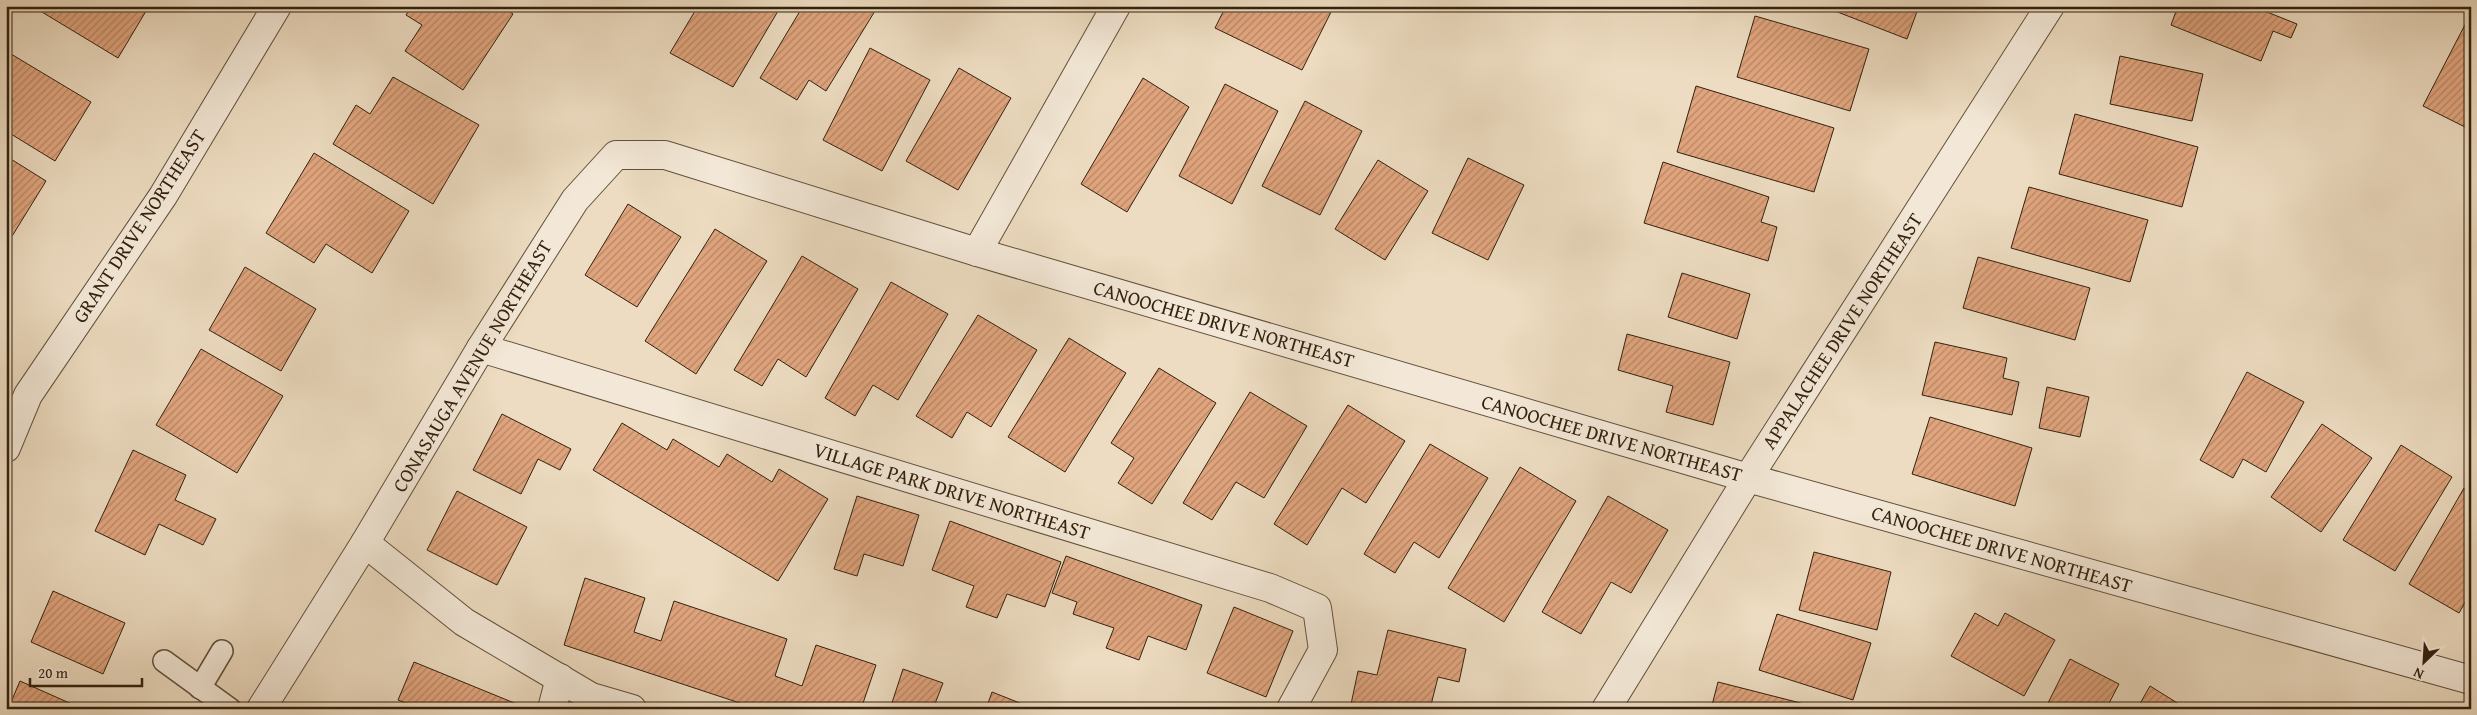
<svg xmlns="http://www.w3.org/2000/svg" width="2477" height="715" font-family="'Gentium Book Plus',serif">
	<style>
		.building { fill: url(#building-hatch); stroke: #32210e }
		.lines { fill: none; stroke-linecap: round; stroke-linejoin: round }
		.service-casing { stroke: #61503b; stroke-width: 24 }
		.minor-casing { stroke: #61503b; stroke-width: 30 }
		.service { stroke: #f3e8d7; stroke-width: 21 }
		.minor { stroke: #f3e8d7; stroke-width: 28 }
		.labels { text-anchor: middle; stroke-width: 4.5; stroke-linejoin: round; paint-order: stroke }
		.street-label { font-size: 20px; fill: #32210e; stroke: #f3e8d7 }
	</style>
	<defs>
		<pattern id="building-hatch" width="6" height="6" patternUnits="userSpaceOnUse" patternTransform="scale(1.25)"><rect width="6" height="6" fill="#e1a57e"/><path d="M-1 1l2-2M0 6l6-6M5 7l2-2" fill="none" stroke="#b78666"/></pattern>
	</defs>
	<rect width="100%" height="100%" fill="#eddcc1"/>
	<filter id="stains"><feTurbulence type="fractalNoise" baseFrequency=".004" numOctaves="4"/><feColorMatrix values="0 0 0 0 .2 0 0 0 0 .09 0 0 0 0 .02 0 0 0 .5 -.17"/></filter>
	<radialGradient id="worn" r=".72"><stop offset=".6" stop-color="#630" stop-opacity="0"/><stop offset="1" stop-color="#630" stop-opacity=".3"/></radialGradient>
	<!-- building -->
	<g class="building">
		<polygon points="32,6 149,6 118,58"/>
		<polygon points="412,6 501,6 513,14 463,90 405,51 422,25 406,15"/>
		<polygon points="698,6 781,6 733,87 670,53"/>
		<polygon points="803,6 878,6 826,91 809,80 797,100 760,78"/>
		<polygon points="1226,6 1334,6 1302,70 1215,28"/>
		<polygon points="1822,6 1919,6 1907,39"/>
		<polygon points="2178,6 2252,6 2297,24 2291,38 2273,31 2261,61 2171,25"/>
		<polygon points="2470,15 2471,16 2471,130 2423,106"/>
		<polygon points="1755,16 1869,49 1850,111 1737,77"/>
		<polygon points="870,48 930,80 882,171 823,140"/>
		<polygon points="6,51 91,102 55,161 6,131 6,110 13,100 6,96"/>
		<polygon points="2120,56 2203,74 2192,121 2110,104"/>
		<polygon points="959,68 1011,98 958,190 906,161"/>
		<polygon points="393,77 479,125 433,204 333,144 356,105 370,114"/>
		<polygon points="1143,78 1189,107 1127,212 1081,184"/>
		<polygon points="1225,84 1278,111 1232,204 1179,176"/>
		<polygon points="1696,86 1834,128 1814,192 1677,152"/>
		<polygon points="1305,101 1362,131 1320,215 1262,186"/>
		<polygon points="2075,114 2198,147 2182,207 2059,174"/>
		<polygon points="314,153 409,211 372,273 326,244 314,263 266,233"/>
		<polygon points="6,156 46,181 6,246"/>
		<polygon points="1468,158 1524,185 1488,260 1432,233"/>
		<polygon points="1378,160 1428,191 1385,260 1335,229"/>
		<polygon points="1663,162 1769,197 1761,222 1777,227 1768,261 1644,223"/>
		<polygon points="2029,187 2148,220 2130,282 2011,248"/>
		<polygon points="628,204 681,237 637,307 585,275"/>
		<polygon points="715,229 767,261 696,374 645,341"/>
		<polygon points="802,256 858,289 806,377 778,359 762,386 734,370"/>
		<polygon points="1978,257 2090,288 2075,340 1963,308"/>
		<polygon points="245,267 316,309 281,371 209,330"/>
		<polygon points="1682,273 1750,294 1737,339 1668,317"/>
		<polygon points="891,282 948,314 898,400 873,385 855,416 825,398"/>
		<polygon points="978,315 1037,350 991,427 967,412 952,438 916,416"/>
		<polygon points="1627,334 1730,362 1713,425 1666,412 1673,386 1618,370"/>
		<polygon points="1069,338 1126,373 1065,472 1008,437"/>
		<polygon points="1935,342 2007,358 2003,378 2019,382 2012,415 1922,395"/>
		<polygon points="201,349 283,396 237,473 156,425"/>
		<polygon points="1159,368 1216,403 1152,504 1118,483 1134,458 1111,443"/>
		<polygon points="2247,372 2304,402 2266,472 2243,459 2233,478 2200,460"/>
		<polygon points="2047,387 2089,397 2080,437 2039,428"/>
		<polygon points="1250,392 1307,426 1264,498 1236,482 1212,520 1183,503"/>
		<polygon points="1348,405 1405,441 1366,503 1342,488 1307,545 1274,524"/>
		<polygon points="502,414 571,449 560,470 538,459 521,494 473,470"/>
		<polygon points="1930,417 2032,448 2015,506 1912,474"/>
		<polygon points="622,423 667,450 673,439 719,467 727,454 772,482 779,469 828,499 778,581 593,470"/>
		<polygon points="2322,424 2372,458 2321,532 2271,497"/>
		<polygon points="1430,444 1488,478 1439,558 1414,542 1395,573 1364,554"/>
		<polygon points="2401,445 2452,477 2395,571 2343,540"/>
		<polygon points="133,450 186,475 175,500 216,519 203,545 159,524 145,555 95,531"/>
		<polygon points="1520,467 1576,501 1504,622 1448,588"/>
		<polygon points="2464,488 2471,492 2471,592 2459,613 2409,584"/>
		<polygon points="457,491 527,527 497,585 427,550"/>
		<polygon points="857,496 919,515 903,566 864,554 857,576 834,569"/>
		<polygon points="1608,496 1668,530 1631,593 1611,582 1581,634 1542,612"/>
		<polygon points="950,521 1061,562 1045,607 1007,594 997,618 966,607 974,586 932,570"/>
		<polygon points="1814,552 1891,572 1877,630 1799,610"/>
		<polygon points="1066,556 1202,605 1186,650 1148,636 1139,660 1106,648 1114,628 1073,614 1077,602 1052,593"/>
		<polygon points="585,578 645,598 634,632 661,641 674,601 787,639 775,676 802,686 816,645 876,665 861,709 758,709 564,645"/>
		<polygon points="53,591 125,623 103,674 31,642"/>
		<polygon points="1234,607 1293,631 1266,697 1207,673"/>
		<polygon points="1975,613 1998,626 2005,613 2055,640 2024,696 1951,656"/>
		<polygon points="1777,614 1871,643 1853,700 1759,670"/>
		<polygon points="1388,630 1466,649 1459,682 1438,677 1430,709 1350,709 1358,671 1377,675"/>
		<polygon points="2070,659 2119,684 2106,709 2045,709"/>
		<polygon points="414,662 524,707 523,709 420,709 398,700"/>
		<polygon points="903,669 943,683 933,709 890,709"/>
		<polygon points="20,681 83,709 8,709"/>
		<polygon points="1718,682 1824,709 1711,709"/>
		<polygon points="2150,686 2187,709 2137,709"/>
		<polygon points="992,692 1035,709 986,709"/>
	</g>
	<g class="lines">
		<!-- service casing -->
		<g class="service-casing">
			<g id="service">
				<polyline points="164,661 230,709"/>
				<polyline points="200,688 222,651"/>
			</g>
		</g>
		<!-- minor casing -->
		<g class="minor-casing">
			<g id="minor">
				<polyline points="977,252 1116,6"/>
				<polyline points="481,348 1270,588 1317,608 1323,650 1291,709"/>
				<polyline points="6,448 28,395 163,196 277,6"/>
				<polyline points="365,543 464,622 591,697 632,709"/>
				<polyline points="261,709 365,543 481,348 575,200 616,155 665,155 977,252 1748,478 2471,680"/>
				<polyline points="552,709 560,678"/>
				<polyline points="1606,709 1748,478 2050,6"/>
			</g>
		</g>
		<!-- service -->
		<use href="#service" class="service"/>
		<!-- minor -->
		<use href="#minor" class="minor"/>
	</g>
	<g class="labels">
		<!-- street labels -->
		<g class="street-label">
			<text transform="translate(139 226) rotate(-57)" y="7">GRANT DRIVE NORTHEAST</text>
			<text transform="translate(1224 324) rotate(16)" y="7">CANOOCHEE DRIVE NORTHEAST</text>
			<text transform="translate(1842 331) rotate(-57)" y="7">APPALACHEE DRIVE NORTHEAST</text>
			<text transform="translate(472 366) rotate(-59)" y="7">CONASAUGA AVENUE NORTHEAST</text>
			<text transform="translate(1612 438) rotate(16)" y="7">CANOOCHEE DRIVE NORTHEAST</text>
			<text transform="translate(952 491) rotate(17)" y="7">VILLAGE PARK DRIVE NORTHEAST</text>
			<text transform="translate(2002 549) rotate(16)" y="7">CANOOCHEE DRIVE NORTHEAST</text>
		</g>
	</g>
	<!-- margin -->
	<rect width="2477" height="715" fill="none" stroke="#eddcc1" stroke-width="25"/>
	<rect x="8" y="8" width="2462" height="700" fill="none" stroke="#32210e" stroke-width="2.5"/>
	<rect x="12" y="12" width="2452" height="690" fill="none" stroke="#32210e"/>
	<!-- north arrow -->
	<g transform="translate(2424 662) rotate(205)" stroke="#f3e8d7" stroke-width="4" paint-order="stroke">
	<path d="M0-4L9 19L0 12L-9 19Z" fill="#32210e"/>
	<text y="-8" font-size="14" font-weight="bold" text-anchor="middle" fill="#32210e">N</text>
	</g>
	<!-- scale -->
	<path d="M30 678v8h112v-8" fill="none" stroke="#32210e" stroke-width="2.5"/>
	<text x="38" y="678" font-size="15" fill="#32210e" stroke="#f3e8d7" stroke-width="4" paint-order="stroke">20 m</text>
	<rect width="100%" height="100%" filter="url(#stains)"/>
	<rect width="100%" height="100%" fill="url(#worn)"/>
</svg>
